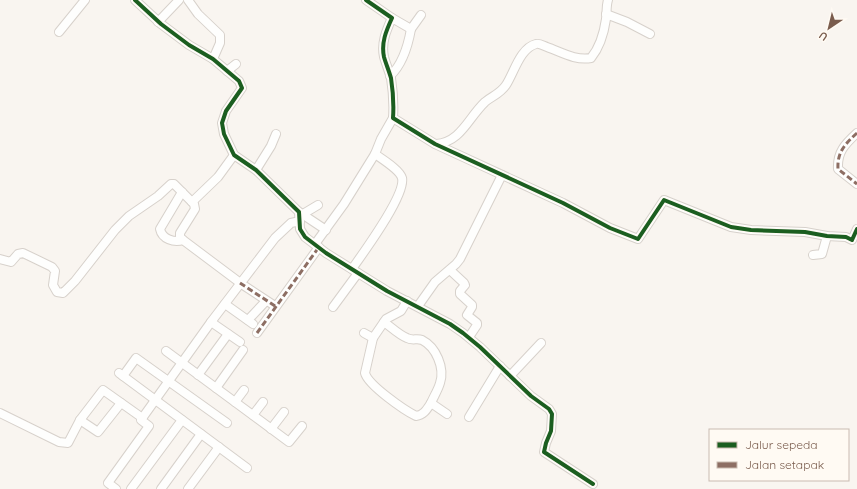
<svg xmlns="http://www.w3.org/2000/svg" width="857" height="489" font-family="Quicksand,sans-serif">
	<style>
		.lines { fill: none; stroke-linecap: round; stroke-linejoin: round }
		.minor-casing { stroke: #d7d1cb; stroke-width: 10 }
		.minor { stroke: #fefefd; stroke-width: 8 }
		.quiet { stroke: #8d6e63; stroke-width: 3; stroke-dasharray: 6 3; stroke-linecap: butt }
		.cycleway-casing { stroke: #fffaf3; stroke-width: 6 }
		.cycleway { stroke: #1b5e20; stroke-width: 4 }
	</style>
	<rect width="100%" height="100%" fill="#f9f5f0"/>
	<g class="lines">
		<!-- minor casing -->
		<g class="minor-casing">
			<g id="minor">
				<polyline points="135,0 161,24 189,45 213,59 239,81 242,88 226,111 222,123 224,134 234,155 256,170 299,212 300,229 305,237 326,253 387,291 450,324 463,333 480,347 531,396 549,409 552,414 551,431 546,443 544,452 593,484"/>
				<polyline points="188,0 198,14 220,35 220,43 213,59"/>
				<path d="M366 0 392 18C386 31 381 43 384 57 386 64 389 71 391 78 393 91 394 104 393 118L435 144 563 203 610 228 638 239 664 200 731 227 751 230 805 232 827 236 846 237 852 240 857 229"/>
				<polyline points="606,14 627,22 650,34"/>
				<polyline points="392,18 411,29 421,15"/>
				<polyline points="158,22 179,0"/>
				<polyline points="59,32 85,0"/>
				<polyline points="227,71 236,64"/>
				<path d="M390 76C403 64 408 46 411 29"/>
				<path d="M857 133C845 144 837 152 838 169L857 184"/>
				<path d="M436 144C461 142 468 118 485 102 492 96 500 94 506 85 514 73 520 48 536 44 539 43 544 46 547 47 561 52 576 61 591 58 600 47 604 33 606 19 607 13 606 6 608 0"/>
				<polyline points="256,170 271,146 276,134"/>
				<path d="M182 192 160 229C162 239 174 243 183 240"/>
				<polyline points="192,202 194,204 195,209 180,233 180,237 183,240 243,285 275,306"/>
				<polyline points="299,212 326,230"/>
				<polyline points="303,214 318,205"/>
				<polyline points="315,244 344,204 375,154 381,139 393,118"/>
				<polyline points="813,255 822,254 827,236"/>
				<polyline points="0,259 11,262 18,254 23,253 52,267 55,271 53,285 57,292 63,293 75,281 115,230 129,216 158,196 171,184 174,184 192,202 218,177 234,155"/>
				<path d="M352 269C363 253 406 195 402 178 400 170 382 159 375 154"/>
				<polyline points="450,270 464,283 465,285 460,291 460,294 472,305 472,307 467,315 477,323 477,325 469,337"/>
				<polyline points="225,304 253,324"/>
				<polyline points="418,306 435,282 456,264 460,259 502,175"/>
				<polyline points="333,307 358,273"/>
				<polyline points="248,320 265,302"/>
				<polyline points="211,322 240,342"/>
				<path d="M384 322C391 327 399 335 407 338 412 341 417 338 422 340 436 347 445 368 440 383 438 390 434 396 431 403"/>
				<polyline points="257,333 319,247"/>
				<polyline points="364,333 373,338 386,319 401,311 407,301"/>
				<path d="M373 338 365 373C368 385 404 410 416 416 424 415 427 409 431 403L447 414"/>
				<polyline points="166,351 235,402 244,390"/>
				<polyline points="119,373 247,468"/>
				<polyline points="198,375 228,334"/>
				<polyline points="123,376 136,358 227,423"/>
				<polyline points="510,376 541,343"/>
				<polyline points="216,388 243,350"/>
				<polyline points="235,402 289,442 302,426"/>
				<polyline points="0,413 59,442 68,443 80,420 103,390 141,417 143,417 211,322 275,238 291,223 300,221"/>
				<polyline points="253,415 263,402"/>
				<polyline points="469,417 500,366"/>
				<polyline points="80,420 98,432 121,403"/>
				<polyline points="271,429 284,412"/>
				<polyline points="116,489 108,483 149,426 141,420 143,417"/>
				<polyline points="131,489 182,420"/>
				<polyline points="161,489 201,434"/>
				<polyline points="188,489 219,447"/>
			</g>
		</g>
		<!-- minor -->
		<use href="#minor" class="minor"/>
		<!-- quiet -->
		<g class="quiet">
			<path d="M857 133C845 144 837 152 838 169L857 184"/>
			<polyline points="240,283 275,306"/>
			<polyline points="257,333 319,247"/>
		</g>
		<!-- cycleway casing -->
		<g class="cycleway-casing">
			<g id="cycleway">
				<polyline points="135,0 161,24 189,45 213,59 239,81 242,88 226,111 222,123 224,134 234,155 256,170 299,212 300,229 305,237 326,253 387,291 450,324 463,333 480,347 531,396 549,409 552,414 551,431 546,443 544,452 593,484"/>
				<path d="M366 0 392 18C386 31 381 43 384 57 386 64 389 71 391 78 393 91 394 104 393 118L435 144 563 203 610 228 638 239 664 200 731 227 751 230 805 232 827 236 846 237 852 240 857 229"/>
			</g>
		</g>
		<!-- cycleway -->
		<use href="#cycleway" class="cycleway"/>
	</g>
	<!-- legend -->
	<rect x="709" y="429" width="140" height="52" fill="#fffaf3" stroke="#cabbb1"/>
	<rect x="717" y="442" width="20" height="6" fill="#1b5e20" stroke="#cabbb1"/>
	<text x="745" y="449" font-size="12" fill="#7a5c4d">Jalur sepeda</text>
	<rect x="717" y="462" width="20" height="6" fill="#8d6e63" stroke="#cabbb1"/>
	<text x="745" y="469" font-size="12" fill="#7a5c4d">Jalan setapak</text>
	<!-- north arrow -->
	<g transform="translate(829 28) rotate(215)" stroke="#fffaf3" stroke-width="3" paint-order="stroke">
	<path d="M0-3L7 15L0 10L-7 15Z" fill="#7a5c4d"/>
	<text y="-6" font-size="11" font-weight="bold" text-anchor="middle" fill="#7a5c4d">U</text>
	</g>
</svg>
